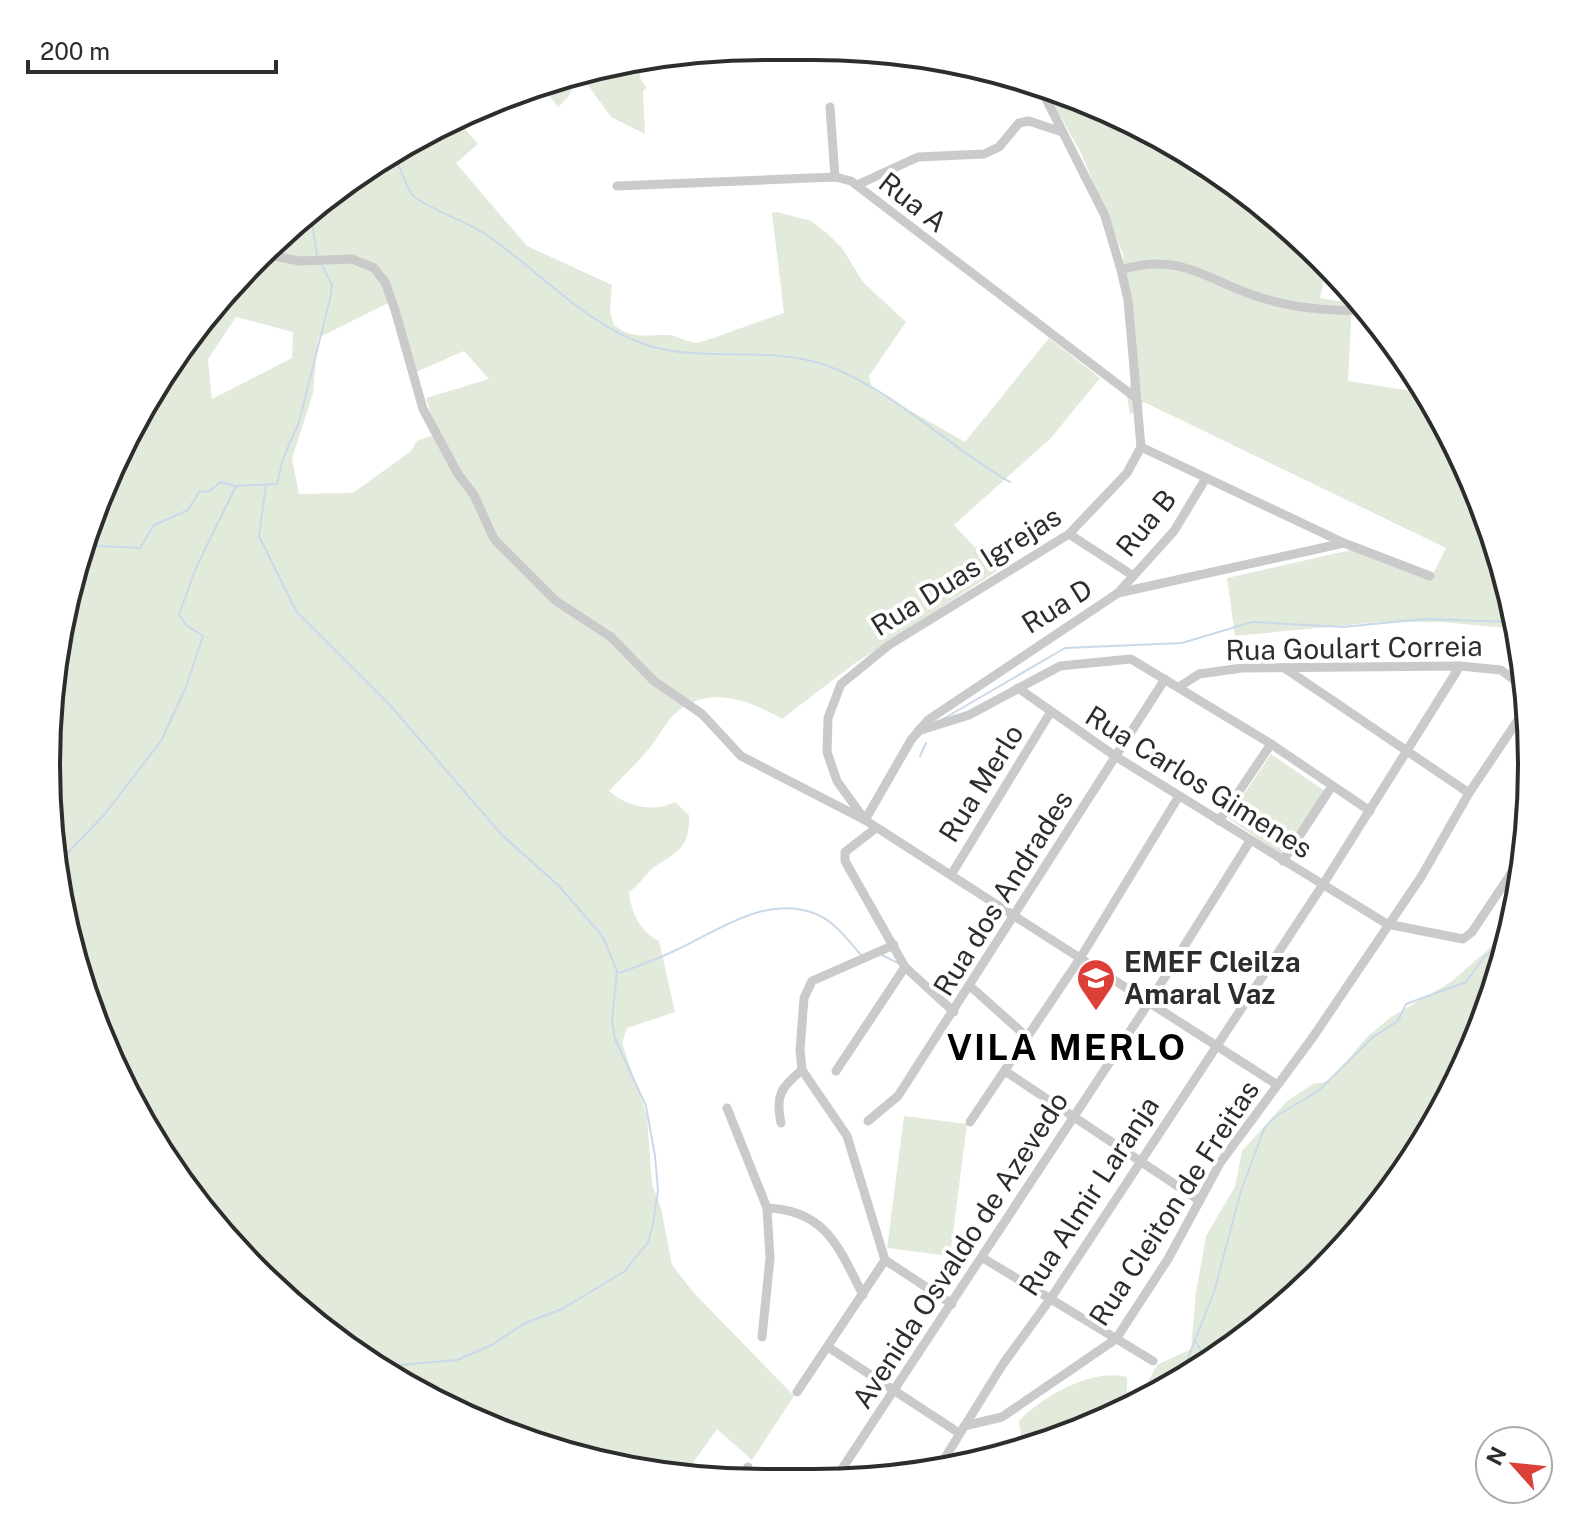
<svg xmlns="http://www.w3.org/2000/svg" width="1578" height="1529" font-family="'Public Sans',sans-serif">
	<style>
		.green { fill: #e2eadc; fill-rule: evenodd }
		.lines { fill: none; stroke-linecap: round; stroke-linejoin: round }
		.stream { stroke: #c9d9e9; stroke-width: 2 }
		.street { stroke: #cacaca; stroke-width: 9 }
		.labels { text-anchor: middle; stroke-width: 8; stroke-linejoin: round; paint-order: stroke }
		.street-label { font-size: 28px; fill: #2d2d2d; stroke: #fff }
		.poi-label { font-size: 28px; font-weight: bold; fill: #2d2d2d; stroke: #fff; text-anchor: start }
		.district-label { font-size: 36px; font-weight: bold; letter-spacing: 2px; fill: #000; stroke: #fff }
		.rim { fill: none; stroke: #2d2d2d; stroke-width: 4 }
	</style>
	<rect width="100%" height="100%" fill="#fff"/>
	<!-- green -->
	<g class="green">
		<polygon points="639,58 640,79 647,88 643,91 645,134 611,117 580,74 568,97 558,107 542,85"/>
		<path d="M1041 83 1173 142 1287 224 1327 266 1320 298 1352 303 1348 381 1425 393C1469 465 1502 545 1516 629L1442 622H1380L1235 636 1227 578 1351 550 1430 580 1446 548 1144 402 1130 415 1127 397 1135 366 1123 254 1081 153Z"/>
		<path d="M457 120 478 144 456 163 527 246 612 285 610 312 614 325C632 339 645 335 666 335 677 335 686 342 696 343 703 343 770 317 784 313L772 213 777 212 811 221 827 233 842 248 863 282 906 322 869 376 872 389 965 442 1049 338 1100 378 1051 438 954 525 997 571 851 666 782 719C751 701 710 685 678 711 667 720 660 734 652 745 639 762 623 776 609 791 628 807 653 813 675 802L689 815C690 845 680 851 657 865 646 872 640 885 629 892 631 912 640 932 659 941L675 1012 627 1028 622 1043 647 1116 652 1184 661 1208 672 1265 694 1293 794 1396 752 1460 717 1429 683 1477 534 1445 406 1387 291 1305 195 1202 120 1083 71 951 48 812 52 670 84 533 142 405 225 290 327 194ZM392 301 414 373 464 351 489 379 426 398 437 434 417 441 411 451 353 493 299 494 292 459 313 393 318 338ZM236 317 293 332 292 358 212 399 208 359Z"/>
		<polygon points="1271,754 1325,791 1282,855 1228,818"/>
		<path d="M1509 931 1494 995 1436 1123 1354 1238 1251 1334 1132 1409 1047 1441 1021 1436 1019 1421C1042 1396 1093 1368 1127 1377V1391L1135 1405 1157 1365 1191 1349 1196 1292 1206 1236 1235 1187 1242 1151 1287 1101 1313 1084 1330 1081 1367 1037 1391 1017 1451 982Z"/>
		<polygon points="904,1116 967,1124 950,1256 887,1248"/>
	</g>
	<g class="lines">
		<!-- stream -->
		<g class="stream">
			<path d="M392 157C404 167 404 189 416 198 439 214 468 221 491 238 542 274 594 332 657 348 712 361 771 346 825 365 893 389 948 447 1010 482"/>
			<polyline points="306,214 312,221 317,257"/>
			<polyline points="266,485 259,536 296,611 389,704 502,835 560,887 603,937 617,971 612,1022 615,1039 646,1106 655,1156 658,1190 653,1224 648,1242 625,1271 562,1309 523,1324 492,1345 457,1360 378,1367"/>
			<polyline points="81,545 140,548 154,525 188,510 199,492 209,491 221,482 234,486 277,484 283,459 299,422 330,299 332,285 322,265"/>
			<polyline points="943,719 1065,648 1182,643 1252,622 1343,627 1424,619 1515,622"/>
			<polyline points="920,756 926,743"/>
			<polyline points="56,865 104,815 161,741 186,687 203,636 186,625 179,615 195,570 236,486"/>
			<polyline points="882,955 898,963"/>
			<path d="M619 973C638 966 658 959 676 950 719 930 767 894 816 914 834 921 849 941 861 955"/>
			<polyline points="232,1240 251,1262"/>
			<polyline points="1196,1343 1209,1361"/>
			<polyline points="1070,1432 1169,1375 1187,1360 1214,1292 1241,1191 1264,1129 1275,1117 1318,1091 1373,1037 1398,1021 1406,1004 1466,982 1485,956 1507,939"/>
		</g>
		<!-- street -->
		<g class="street">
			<polyline points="830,107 835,177"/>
			<polyline points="857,185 918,157 984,154 999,147 1019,123 1029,121 1062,132"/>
			<polyline points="617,186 835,177 851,181 1136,398"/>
			<polyline points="264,254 300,261 352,259 374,268 385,282 395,310 423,409 458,474 474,495 494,539 556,601 611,637 654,681 702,714 741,756 865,820 1276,1084"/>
			<path d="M1121 270C1185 250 1211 285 1269 300 1300 309 1336 311 1368 310"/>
			<polyline points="1141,447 1344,543 1430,576"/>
			<polyline points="1069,534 1132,575"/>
			<polyline points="1118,593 1174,531 1206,478"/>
			<polyline points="1286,669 1469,793"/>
			<polyline points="1179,687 1199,674 1242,668 1460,666 1501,670 1526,689"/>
			<polyline points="1018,688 1115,756 1387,924 1463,939 1472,932 1526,851"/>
			<polyline points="918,731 969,715 1060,666 1131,659 1271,744 1370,811"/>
			<polyline points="865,820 837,781 827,752 828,718 841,684 889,645 1069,534 1127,473 1141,447 1128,300 1121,270 1105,216 1038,83"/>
			<polyline points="865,820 911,740 928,720 1118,593 1344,543"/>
			<polyline points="1219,821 1271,744"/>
			<polyline points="876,828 845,852 845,861 905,967 954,1012"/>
			<polyline points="1283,861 1332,786"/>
			<polyline points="951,875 1050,713"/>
			<polyline points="894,945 812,981 804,998 800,1050 802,1070 847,1136 885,1260 952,1304"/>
			<polyline points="970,986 1027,1037"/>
			<polyline points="836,1071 905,967"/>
			<polyline points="1005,1071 1200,1201"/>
			<polyline points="727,1108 767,1208 770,1258 762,1337"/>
			<polyline points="868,1121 898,1096 1165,679"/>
			<polyline points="970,1122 1079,960 1179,796"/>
			<path d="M781 1123C775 1096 781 1087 802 1070"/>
			<path d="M767 1208C826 1210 839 1248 863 1295"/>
			<polyline points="983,1258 1153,1361"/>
			<polyline points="828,1347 959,1433"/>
			<polyline points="797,1392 885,1260"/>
			<polyline points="964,1426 1002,1417 1116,1339 1168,1259 1220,1163 1313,1037 1421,877 1469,793 1528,705"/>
			<polyline points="938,1469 1003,1364 1051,1298 1322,886 1460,666"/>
			<polyline points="740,1479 748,1467"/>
			<polyline points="834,1481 1148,1004 1250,841"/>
		</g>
	</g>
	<!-- icons -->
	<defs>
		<g id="school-pin" transform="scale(2)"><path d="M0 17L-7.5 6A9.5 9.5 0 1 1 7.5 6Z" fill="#dc3f38" stroke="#fff"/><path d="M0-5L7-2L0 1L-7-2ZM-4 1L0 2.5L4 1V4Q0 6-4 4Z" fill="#fff"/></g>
	</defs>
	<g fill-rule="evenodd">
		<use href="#school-pin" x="1096" y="978"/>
	</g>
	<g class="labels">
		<!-- street labels -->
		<g class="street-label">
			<text transform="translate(913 202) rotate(38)" y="10">Rua A</text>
			<text transform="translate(1146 523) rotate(-51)" y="10">Rua B</text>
			<text transform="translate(966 571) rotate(-32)" y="10">Rua Duas Igrejas</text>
			<text transform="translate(1057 606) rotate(-32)" y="10">Rua D</text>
			<text transform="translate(1354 648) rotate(-1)" y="10">Rua Goulart Correia</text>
			<text transform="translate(1199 782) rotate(32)" y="10">Rua Carlos Gimenes</text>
			<text transform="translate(981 783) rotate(-58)" y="10">Rua Merlo</text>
			<text transform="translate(1003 893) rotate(-58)" y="10">Rua dos Andrades</text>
			<text transform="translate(1089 1196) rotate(-57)" y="10">Rua Almir Laranja</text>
			<text transform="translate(1174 1203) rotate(-57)" y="10">Rua Cleiton de Freitas</text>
			<text transform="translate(960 1250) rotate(-57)" y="10">Avenida Osvaldo de Azevedo</text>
		</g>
		<!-- poi labels -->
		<g class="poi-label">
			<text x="1124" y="972">EMEF Cleilza<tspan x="1124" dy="32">Amaral Vaz</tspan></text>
		</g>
		<!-- district labels -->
		<g class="district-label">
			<text x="1067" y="1060">VILA MERLO</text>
		</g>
	</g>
	<!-- crop -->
	<path d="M0 0H1578V1529H0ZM764 60H814A704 704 0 0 1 1518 764V765A704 704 0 0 1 814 1469H764A704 704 0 0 1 60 765V764A704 704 0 0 1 764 60Z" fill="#fff" fill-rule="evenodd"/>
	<path class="rim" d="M764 60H814A704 704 0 0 1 1518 764V765A704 704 0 0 1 814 1469H764A704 704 0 0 1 60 765V764A704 704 0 0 1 764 60Z"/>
	<!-- north arrow -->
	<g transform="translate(1514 1465) rotate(297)"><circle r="38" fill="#ffffff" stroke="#ababab" stroke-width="2"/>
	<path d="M0-6L14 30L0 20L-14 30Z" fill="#dc3f38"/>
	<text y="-12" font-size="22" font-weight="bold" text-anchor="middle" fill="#2d2d2d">N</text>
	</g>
	<!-- scale -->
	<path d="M28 60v12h248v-12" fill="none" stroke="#2d2d2d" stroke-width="4"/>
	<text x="40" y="60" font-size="24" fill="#2d2d2d" stroke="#ffffff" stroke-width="6" paint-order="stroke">200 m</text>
</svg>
